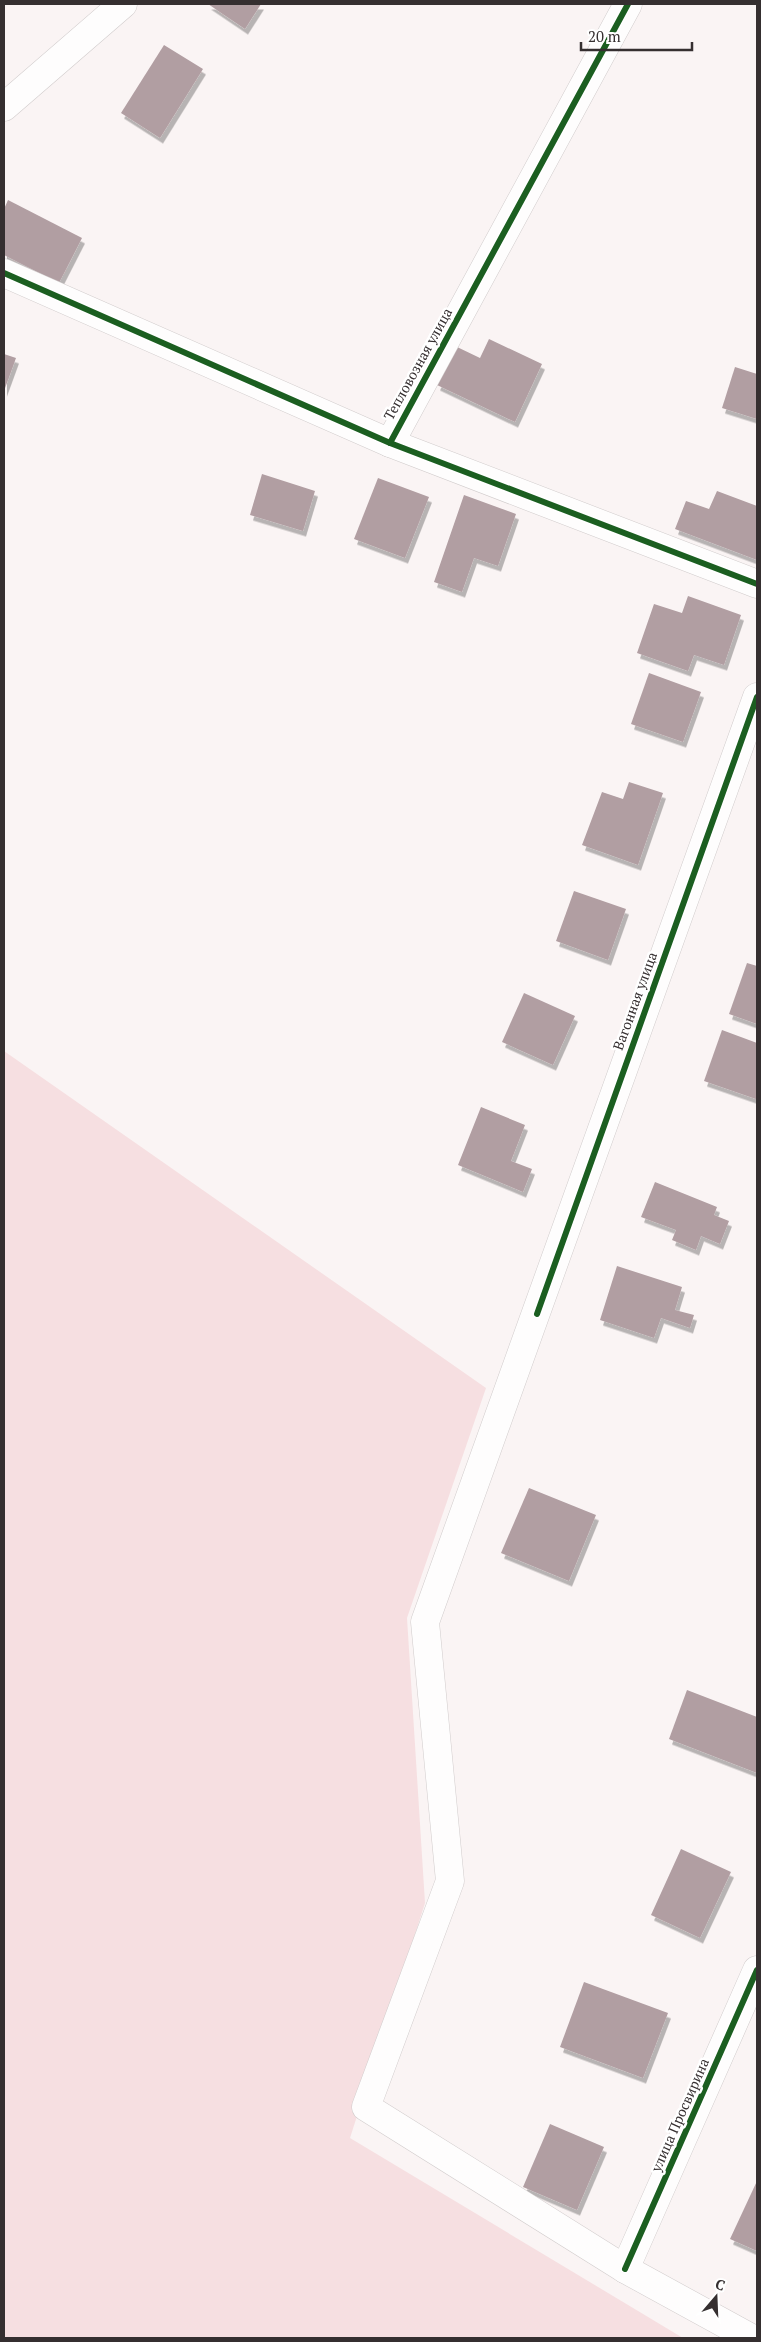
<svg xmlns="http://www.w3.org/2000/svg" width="761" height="2342" font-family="'PT Serif',serif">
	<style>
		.green { fill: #f6dfe1 }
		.building { fill: #b19ea2; filter: url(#shadow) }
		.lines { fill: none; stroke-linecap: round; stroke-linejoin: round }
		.minor-casing { stroke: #d1cccc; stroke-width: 29 }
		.minor { stroke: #fefdfd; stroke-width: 28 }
		.cycleway-casing { stroke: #fff; stroke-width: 9 }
		.cycleway { stroke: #1b5e20; stroke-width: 6 }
		.labels { text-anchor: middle; stroke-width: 5; stroke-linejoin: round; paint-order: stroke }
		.street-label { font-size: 14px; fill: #352f30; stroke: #fff }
	</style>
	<defs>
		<filter id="shadow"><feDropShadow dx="3" dy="5.5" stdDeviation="0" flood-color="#0004"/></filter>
	</defs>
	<rect width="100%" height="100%" fill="#faf4f4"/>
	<!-- green -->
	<polygon class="green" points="4,1051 486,1388 407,1618 425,1903 350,2138 683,2338 4,2338"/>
	<!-- building -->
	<g class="building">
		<polygon points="208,4 261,4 245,29"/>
		<polygon points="164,45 203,69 160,138 121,113"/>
		<polygon points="8,200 82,238 59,283 4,255 4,209"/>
		<polygon points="489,339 542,364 515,422 437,385 455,346 480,358"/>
		<polygon points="4,354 16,358 4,391"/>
		<polygon points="735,367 757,374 757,419 722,408"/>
		<polygon points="262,474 315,491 303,531 250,515"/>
		<polygon points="378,478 429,497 405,558 354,539"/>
		<polygon points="717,491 757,506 757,560 675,529 686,501 709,509"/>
		<polygon points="464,495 516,514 498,566 474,558 462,592 434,582"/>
		<polygon points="688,596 741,615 724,665 694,655 688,671 637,653 654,604 682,613"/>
		<polygon points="649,673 701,692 683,742 631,724"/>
		<polygon points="629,782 663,793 638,865 582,845 602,792 623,799"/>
		<polygon points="574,891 626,909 608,960 556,941"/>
		<polygon points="747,963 757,966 757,1024 729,1014"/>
		<polygon points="524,993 575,1016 553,1065 502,1042"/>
		<polygon points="722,1030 757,1043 756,1099 704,1081"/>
		<polygon points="481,1107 525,1125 511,1161 532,1169 523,1192 458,1165"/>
		<polygon points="655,1182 717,1207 714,1215 729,1221 720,1244 701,1236 696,1250 672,1240 676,1230 641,1217"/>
		<polygon points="617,1266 682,1287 675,1310 694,1315 690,1328 661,1318 654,1338 600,1320"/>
		<polygon points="529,1488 596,1515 569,1581 501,1553"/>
		<polygon points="687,1690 757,1717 757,1773 669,1739"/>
		<polygon points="681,1849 731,1872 700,1938 651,1915"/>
		<polygon points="584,1982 668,2013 643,2078 560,2047"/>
		<polygon points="550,2124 604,2147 577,2210 523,2187"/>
		<polygon points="757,2181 757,2251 730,2239"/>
	</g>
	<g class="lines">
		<!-- minor casing -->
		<g class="minor-casing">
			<g id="minor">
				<polyline points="628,4 390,443 757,584"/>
				<polyline points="4,107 123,4"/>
				<polyline points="4,273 390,443"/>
				<polyline points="625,2269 757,1970"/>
				<polyline points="751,2338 625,2269 366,2107 450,1881 425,1622 757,697"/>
			</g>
		</g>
		<!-- minor -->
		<use href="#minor" class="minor"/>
		<!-- cycleway casing -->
		<g class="cycleway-casing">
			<g id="cycleway">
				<polyline points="628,4 390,443 757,584"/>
				<polyline points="4,273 390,443"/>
				<polyline points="537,1314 757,697"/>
				<polyline points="625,2269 757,1970"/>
			</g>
		</g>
		<!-- cycleway -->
		<use href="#cycleway" class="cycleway"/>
	</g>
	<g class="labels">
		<!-- street labels -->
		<g class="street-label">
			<text transform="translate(418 364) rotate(-61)" y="5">Тепловозная улица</text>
			<text transform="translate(635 1001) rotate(-70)" y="5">Вагонная улица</text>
			<text transform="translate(680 2115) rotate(-66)" y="5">улица Просвирина</text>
		</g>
	</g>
	<!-- border -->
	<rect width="761" height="2342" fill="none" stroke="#352f30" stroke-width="10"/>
	<!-- north arrow -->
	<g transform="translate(716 2297) rotate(19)" stroke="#ffffff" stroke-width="4" paint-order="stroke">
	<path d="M0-4L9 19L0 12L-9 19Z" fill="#352f30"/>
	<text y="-8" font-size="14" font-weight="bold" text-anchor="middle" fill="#352f30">С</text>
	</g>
	<!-- scale -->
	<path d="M581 42v8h111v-8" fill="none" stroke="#352f30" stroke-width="2.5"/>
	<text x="588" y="42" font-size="15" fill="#352f30" stroke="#ffffff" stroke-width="4" paint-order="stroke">20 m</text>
</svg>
